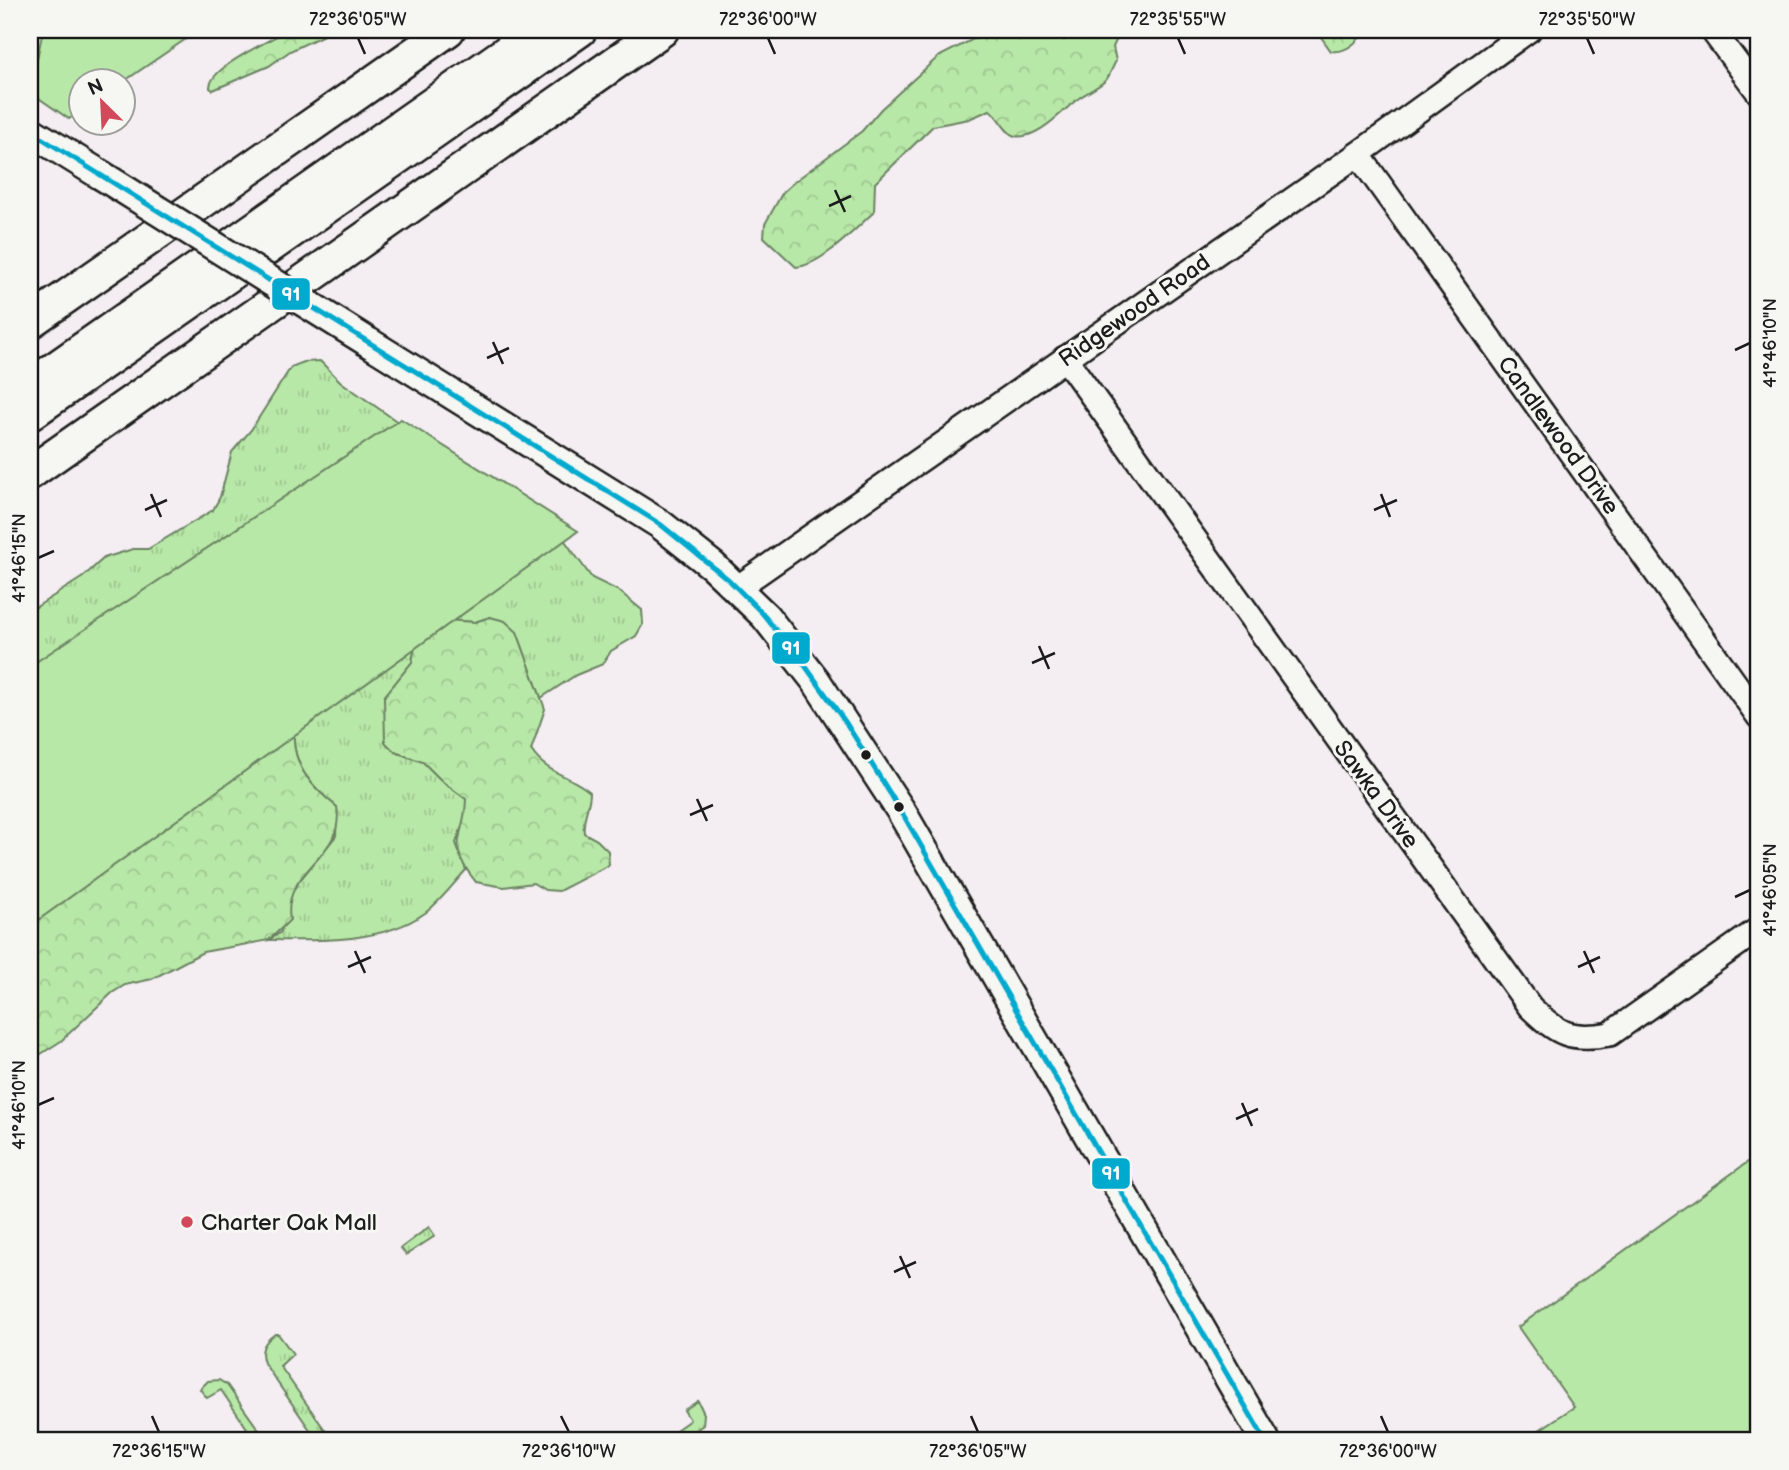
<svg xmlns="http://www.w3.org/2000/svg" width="1789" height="1470" font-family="'Balsamiq Sans',sans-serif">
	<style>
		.grass { fill: url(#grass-tufts); stroke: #6a8262; stroke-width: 2 }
		.forest { fill: url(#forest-crowns); stroke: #6a8262; stroke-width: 2 }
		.green { fill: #b8e8a7; stroke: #6a8262; stroke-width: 2 }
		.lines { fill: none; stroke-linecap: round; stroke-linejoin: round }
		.minor-casing { stroke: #1c1c1c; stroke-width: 28 }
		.major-casing { stroke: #1c1c1c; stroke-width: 33 }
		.highway-casing { stroke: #1c1c1c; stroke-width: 37 }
		.minor { stroke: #f6f6f2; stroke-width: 23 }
		.major { stroke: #f6f6f2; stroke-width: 28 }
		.highway { stroke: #f6f6f2; stroke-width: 32 }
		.major-bridge-casing { stroke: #1c1c1c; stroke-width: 33; stroke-linecap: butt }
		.major-bridge { stroke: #f6f6f2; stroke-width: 28 }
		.bus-1-casing { stroke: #f6f6f2; stroke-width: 10 }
		.bus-1 { stroke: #00a9ce; stroke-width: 5 }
		.ticks { fill: none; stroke: #1c1c1c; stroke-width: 2.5 }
		.bus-dot { fill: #1c1c1c; stroke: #f6f6f2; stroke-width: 2.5 }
		.poi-dot { fill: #d1495b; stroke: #f6f6f2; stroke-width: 2.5 }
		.labels { text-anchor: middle; stroke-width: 6; stroke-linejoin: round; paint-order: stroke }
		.street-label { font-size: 23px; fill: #1c1c1c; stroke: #f6f6f2 }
		.poi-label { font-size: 23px; fill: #1c1c1c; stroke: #f6f6f2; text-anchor: start }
		.line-badge { stroke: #f6f6f2; stroke-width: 2.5 }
		.badge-label { font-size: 19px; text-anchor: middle; font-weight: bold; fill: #fff }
		.neatline { fill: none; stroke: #1c1c1c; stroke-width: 2.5 }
		.ticks-label { font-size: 18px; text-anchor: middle; fill: #1c1c1c }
	</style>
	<defs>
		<pattern id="grass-tufts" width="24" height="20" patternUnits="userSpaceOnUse" patternTransform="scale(1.75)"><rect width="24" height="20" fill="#b8e8a7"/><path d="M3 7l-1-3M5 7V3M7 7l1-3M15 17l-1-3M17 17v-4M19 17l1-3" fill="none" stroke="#9ec68f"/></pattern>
		<pattern id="forest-crowns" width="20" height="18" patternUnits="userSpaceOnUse" patternTransform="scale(1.75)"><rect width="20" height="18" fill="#b8e8a7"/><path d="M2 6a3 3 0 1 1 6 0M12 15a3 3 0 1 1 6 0" fill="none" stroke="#9ec68f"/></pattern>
	</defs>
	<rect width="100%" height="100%" fill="#f4edf2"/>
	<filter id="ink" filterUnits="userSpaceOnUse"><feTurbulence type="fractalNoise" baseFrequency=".0143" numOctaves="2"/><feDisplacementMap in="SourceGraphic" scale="14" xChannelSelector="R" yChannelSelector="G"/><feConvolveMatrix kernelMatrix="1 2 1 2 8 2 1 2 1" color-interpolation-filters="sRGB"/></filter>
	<g filter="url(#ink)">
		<!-- grass -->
		<g class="grass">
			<path d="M320 361 341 382 554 532 565 541 592 578 619 591 642 610 643 624 636 636 611 651 603 664 576 675 541 698 517 632 490 617 475 622 445 620 418 632 412 662 384 697 395 752 423 762 443 782 466 799V815L456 843 466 870C453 884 440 902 425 913 383 943 318 941 269 940L281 932 291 891 336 836 337 807C313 788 292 766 294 734L30 805V611L83 577 104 558 133 549H148L213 510 220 497 232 452 251 430 291 367 304 362Z"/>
			<polygon points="429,1227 435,1236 406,1255 401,1248"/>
			<path d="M275 1334H278L293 1354 280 1366 332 1440H317L264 1363C259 1350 264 1342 275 1334Z"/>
			<polygon points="219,1380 227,1385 266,1440 255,1440 221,1390 207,1398 200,1389 208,1381"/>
			<polygon points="698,1401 704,1414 703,1425 682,1440 676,1430 690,1420 684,1410"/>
		</g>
		<!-- forest -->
		<g class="forest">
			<path d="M287 30H334L290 51 269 66 213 90 210 88C209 67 269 42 287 30Z"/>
			<path d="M991 30H1121L1113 47 1116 61C1113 66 1110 75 1106 80 1099 87 1087 92 1079 98 1065 108 1037 141 1015 136 1006 134 998 116 990 110L969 119 933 126 875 183 874 212C856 228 821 266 796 267L764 237 765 224 783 192 794 182 862 131 881 109 938 57Z"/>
			<path d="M1316 30H1366C1357 42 1347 53 1331 51Z"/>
			<path d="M490 617 505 621 517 632 545 709 531 750C546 774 570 775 590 792 590 807 582 817 584 833L597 840 608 851 609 865 559 891 545 890 533 883 504 887 476 882C444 843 465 839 466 799L443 782 423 762 395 752 385 742 384 697 412 662 418 632 445 620 475 622Z"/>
			<path d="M294 734C292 766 313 788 337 807 346 858 281 869 290 920L269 940 203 952 152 979 125 985 112 993 61 1041 30 1061V805Z"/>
		</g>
		<!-- green -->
		<g class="green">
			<polygon points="43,30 199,30 123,82 80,80 80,111 69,119 30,92"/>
			<polygon points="401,419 578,531 30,926 30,666"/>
			<polygon points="1759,1154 1759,1440 1524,1440 1574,1407 1518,1327"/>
		</g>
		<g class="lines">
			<!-- minor casing -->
			<g class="minor-casing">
				<g id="minor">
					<polyline points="1712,30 1759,93"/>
					<polyline points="1358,154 1759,717"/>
					<path d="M1065 358 1530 1007C1558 1034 1570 1041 1610 1034L1759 929"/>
					<polyline points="737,588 1358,154 1529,30"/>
				</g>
			</g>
			<!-- major casing -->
			<g class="major-casing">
				<g id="major">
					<polyline points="30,131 101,175"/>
					<polyline points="368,342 660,524 713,566 765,616 816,681 901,811 1265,1440"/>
				</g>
			</g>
			<!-- highway casing -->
			<g class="highway-casing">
				<g id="highway">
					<polyline points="30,322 448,30"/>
					<polyline points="30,386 538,30"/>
					<polyline points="30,414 580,30"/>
					<polyline points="30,473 662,30"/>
				</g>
			</g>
			<!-- minor -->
			<use href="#minor" class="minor"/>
			<!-- major -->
			<use href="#major" class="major"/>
			<!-- highway -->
			<use href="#highway" class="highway"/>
			<!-- major-bridge casing -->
			<g class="major-bridge-casing">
				<polyline id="major-bridge" points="101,175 368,342"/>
			</g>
			<!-- major-bridge -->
			<use href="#major-bridge" class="major-bridge"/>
			<!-- bus-1 casing -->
			<g class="bus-1-casing">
				<polyline id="bus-1" points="30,131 660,524 729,580 762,613 806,667 846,723 901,811 1265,1440"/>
			</g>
			<!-- bus-1 -->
			<use href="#bus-1" class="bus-1"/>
		</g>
	</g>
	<!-- ticks -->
	<path class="ticks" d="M358 38 365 54M768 38 775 54M1178 38 1185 54M1587 38 1594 54M835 190 845 212M829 206 851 196M493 342 503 364M1735 350 1750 343M487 358 509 348M151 494 161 517M1381 494 1390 517M145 510 167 500M1374 510 1397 500M38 558 54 551M1039 646 1049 669M1032 663 1055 653M697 799 707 821M690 815 713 805M1735 897 1750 890M355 951 365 973M1584 951 1594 973M348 967 371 957M1578 967 1600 957M1242 1103 1252 1126M38 1105 54 1098M1236 1119 1258 1109M900 1256 910 1278M894 1272 916 1262M152 1416 159 1432M561 1416 569 1432M971 1416 978 1432M1381 1416 1388 1432"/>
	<!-- markers -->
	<g class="bus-dot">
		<circle cx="866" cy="755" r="6"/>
		<circle cx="899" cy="807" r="6"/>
	</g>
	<circle class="poi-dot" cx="187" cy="1222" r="7"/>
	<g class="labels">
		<!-- street labels -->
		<g class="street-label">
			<text transform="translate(1134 310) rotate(-35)" y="8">Ridgewood Road</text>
			<text transform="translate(1559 435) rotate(54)" y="8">Candlewood Drive</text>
			<text transform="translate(1377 794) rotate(54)" y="8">Sawka Drive</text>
		</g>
		<!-- poi labels -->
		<g class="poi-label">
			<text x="201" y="1230">Charter Oak Mall</text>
		</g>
	</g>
	<g class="line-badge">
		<rect x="271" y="277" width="40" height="34" rx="7" fill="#00a9ce"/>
		<rect x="771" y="631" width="40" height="34" rx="7" fill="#00a9ce"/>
		<rect x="1091" y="1157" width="40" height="33" rx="7" fill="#00a9ce"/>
	</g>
	<g class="badge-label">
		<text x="291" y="301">91</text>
		<text x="791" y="655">91</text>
		<text x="1111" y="1180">91</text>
	</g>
	<!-- margin -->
	<rect width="1789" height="1470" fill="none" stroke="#f6f6f2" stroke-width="77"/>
	<!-- north arrow -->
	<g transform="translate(102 102) rotate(336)"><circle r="33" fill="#f6f6f2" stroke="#9f9f9c" stroke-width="2"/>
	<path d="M0-5L12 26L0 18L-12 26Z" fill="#d1495b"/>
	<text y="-10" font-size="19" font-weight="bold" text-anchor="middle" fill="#1c1c1c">N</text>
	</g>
	<rect x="38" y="38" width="1712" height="1394" class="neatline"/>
	<g class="ticks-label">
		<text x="358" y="25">72°36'05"W</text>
		<text x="768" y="25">72°36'00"W</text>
		<text x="1178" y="25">72°35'55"W</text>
		<text x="1587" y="25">72°35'50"W</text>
		<text transform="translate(1770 343) rotate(-90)" y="6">41°46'10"N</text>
		<text transform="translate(19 558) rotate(-90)" y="6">41°46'15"N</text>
		<text transform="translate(1770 890) rotate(-90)" y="6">41°46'05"N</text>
		<text transform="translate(19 1105) rotate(-90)" y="6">41°46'10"N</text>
		<text x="159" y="1457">72°36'15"W</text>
		<text x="569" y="1457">72°36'10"W</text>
		<text x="978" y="1457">72°36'05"W</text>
		<text x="1388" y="1457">72°36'00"W</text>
	</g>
</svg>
